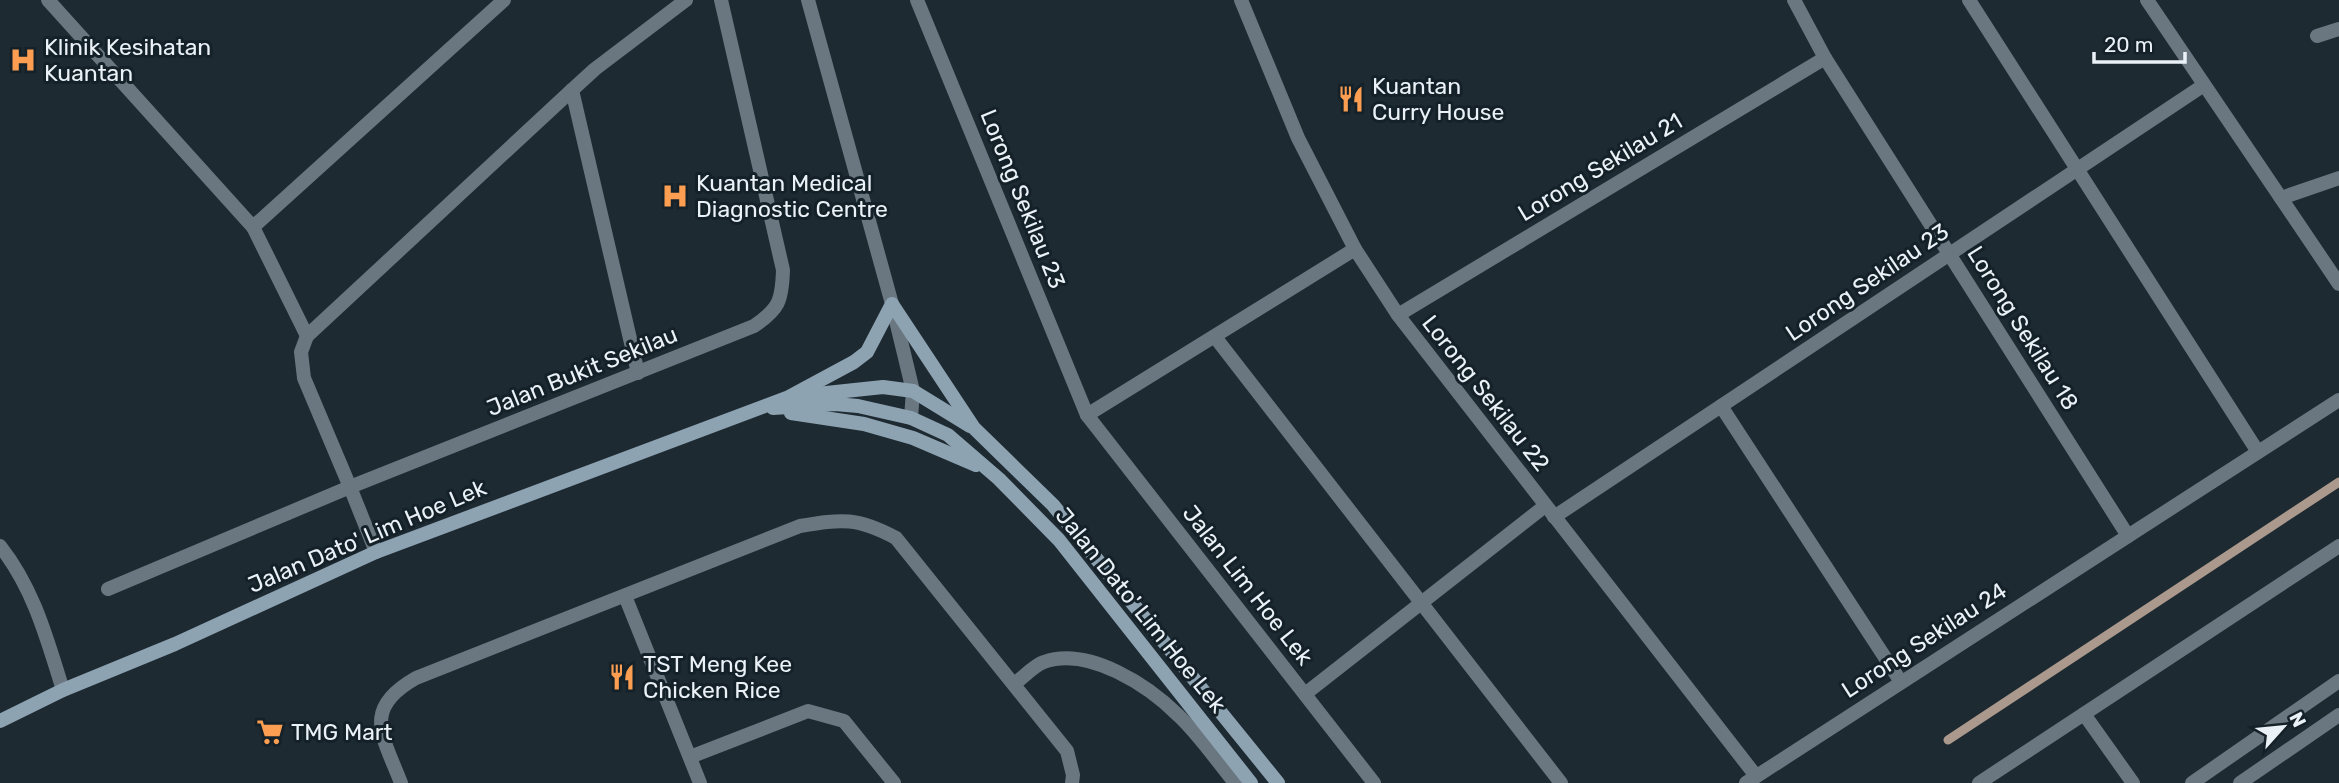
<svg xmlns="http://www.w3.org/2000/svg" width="2339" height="783" font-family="Rubik,sans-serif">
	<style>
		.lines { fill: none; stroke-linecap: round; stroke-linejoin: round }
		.stream { stroke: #aa998c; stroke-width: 9 }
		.lane { stroke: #6a7780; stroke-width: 14 }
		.street { stroke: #6a7780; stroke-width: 14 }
		.secondary { stroke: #8ea3b2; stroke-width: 14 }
		.labels { text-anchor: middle; stroke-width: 6; stroke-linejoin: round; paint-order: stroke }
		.poi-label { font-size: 23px; fill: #eaf2f7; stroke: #152128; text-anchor: start }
		.street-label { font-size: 23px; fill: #eaf2f7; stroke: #152128 }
	</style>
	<rect width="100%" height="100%" fill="#1e2a32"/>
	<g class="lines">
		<!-- stream -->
		<polyline class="stream" points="1948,740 2339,482"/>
		<!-- lane -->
		<g class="lane">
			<polyline points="48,0 253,227"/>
			<polyline points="1969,0 2258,452"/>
			<polyline points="572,90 638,373"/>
			<polyline points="2281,198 2339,178"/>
			<polyline points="307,336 253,227 504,0"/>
			<polyline points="1215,337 1561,783"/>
			<polyline points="1721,406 1901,682"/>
			<polyline points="1087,415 1355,249"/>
			<polyline points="350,487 304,378 301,352 307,336 572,90 595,69 686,0"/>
			<polyline points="2128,536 2339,400"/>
			<path d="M0 546C34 589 47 639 63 690"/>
			<polyline points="625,596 700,783"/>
			<polyline points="1305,694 1545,506"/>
			<polyline points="2084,714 2133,783"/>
			<polyline points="690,757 808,711 844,721 894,783"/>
			<polyline points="1979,783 2339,546"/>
			<polyline points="2192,783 2339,681"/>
			<polyline points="2240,783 2339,715"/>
		</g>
		<!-- street -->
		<g class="street">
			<polyline points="808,0 892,304 913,391 911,418"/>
			<polyline points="917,0 1087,415 1374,783"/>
			<polyline points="1241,0 1298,138 1355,249 1398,315 1756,776"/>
			<polyline points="2147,0 2339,284"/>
			<polyline points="2317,36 2339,29"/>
			<polyline points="1398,315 1825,58"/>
			<polyline points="350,487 376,552"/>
			<polyline points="1554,517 2204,85"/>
			<path d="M108 589 350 487 754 326C779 309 782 301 783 270L721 0"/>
			<path d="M1014 684C1023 678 1034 665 1044 662 1089 646 1149 686 1179 716 1200 736 1217 761 1235 783"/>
			<path d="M401 783C383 736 361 709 416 678L800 526C842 519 857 517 896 538L1067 751 1073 775 1072 783"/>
			<polyline points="1746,783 2128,536 1825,58 1794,0"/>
		</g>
		<!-- secondary -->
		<g class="secondary">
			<polyline points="798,396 883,387 913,391 970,426"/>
			<polyline points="773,408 835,404 858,406 911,418 948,435 999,479 1059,540 1251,783"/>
			<polyline points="791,413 864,424 913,438 976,465"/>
			<polyline points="0,721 63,690 175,644 376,552 789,397 854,362 867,352 892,304 974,428 1053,505 1278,783"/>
		</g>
	</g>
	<!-- icons -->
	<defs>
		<g id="hospital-bare" transform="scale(2.1)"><path d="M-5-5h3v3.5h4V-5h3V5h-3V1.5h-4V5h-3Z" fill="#fc9e52" stroke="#152128" stroke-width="2.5" paint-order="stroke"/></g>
		<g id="restaurant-bare" transform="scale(2.1)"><path d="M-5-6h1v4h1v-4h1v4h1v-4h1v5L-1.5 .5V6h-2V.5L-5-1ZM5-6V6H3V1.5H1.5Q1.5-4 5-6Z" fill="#fc9e52" stroke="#152128" stroke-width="2.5" paint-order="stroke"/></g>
		<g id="supermarket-bare" transform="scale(2.1)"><path d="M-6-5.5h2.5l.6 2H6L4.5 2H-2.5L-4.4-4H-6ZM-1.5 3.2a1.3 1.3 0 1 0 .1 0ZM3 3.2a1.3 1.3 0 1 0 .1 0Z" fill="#fc9e52" stroke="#152128" stroke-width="2.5" paint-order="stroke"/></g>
	</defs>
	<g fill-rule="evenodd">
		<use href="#hospital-bare" x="23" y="60"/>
		<use href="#restaurant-bare" x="1351" y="99"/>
		<use href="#hospital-bare" x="675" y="196"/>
		<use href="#restaurant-bare" x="622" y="677"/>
		<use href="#supermarket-bare" x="270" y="732"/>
	</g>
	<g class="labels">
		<!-- poi labels -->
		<g class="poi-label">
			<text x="44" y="55">Klinik Kesihatan<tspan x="44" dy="26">Kuantan</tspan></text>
			<text x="1372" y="94">Kuantan<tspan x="1372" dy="26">Curry House</tspan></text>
			<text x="696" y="191">Kuantan Medical<tspan x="696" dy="26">Diagnostic Centre</tspan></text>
			<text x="643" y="672">TST Meng Kee<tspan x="643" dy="26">Chicken Rice</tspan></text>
			<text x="291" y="740">TMG Mart</text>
		</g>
		<!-- street labels -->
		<g class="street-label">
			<text transform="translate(1600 167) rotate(-31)" y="8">Lorong Sekilau 21</text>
			<text transform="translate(1023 199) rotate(68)" y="8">Lorong Sekilau 23</text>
			<text transform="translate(1867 282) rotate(-34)" y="8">Lorong Sekilau 23</text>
			<text transform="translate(2023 328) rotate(58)" y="8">Lorong Sekilau 18</text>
			<text transform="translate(582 371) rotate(-22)" y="8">Jalan Bukit Sekilau</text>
			<text transform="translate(1486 393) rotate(52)" y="8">Lorong Sekilau 22</text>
			<text transform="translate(367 536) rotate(-23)" y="8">Jalan Dato' Lim Hoe Lek</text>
			<text transform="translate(1248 585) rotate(52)" y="8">Jalan Lim Hoe Lek</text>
			<text transform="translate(1141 610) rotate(51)" y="8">Jalan Dato' Lim Hoe Lek</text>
			<text transform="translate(1924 640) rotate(-33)" y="8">Lorong Sekilau 24</text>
		</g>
	</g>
	<!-- north arrow -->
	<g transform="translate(2283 727) rotate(63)" stroke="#152128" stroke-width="5" paint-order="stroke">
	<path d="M0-5L12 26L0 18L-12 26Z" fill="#eaf2f7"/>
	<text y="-10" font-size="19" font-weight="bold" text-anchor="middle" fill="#eaf2f7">N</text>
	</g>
	<!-- scale -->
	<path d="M2094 52v10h91v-10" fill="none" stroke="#eaf2f7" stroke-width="3.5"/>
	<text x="2104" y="52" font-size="21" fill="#eaf2f7" stroke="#152128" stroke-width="5" paint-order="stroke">20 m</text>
</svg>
